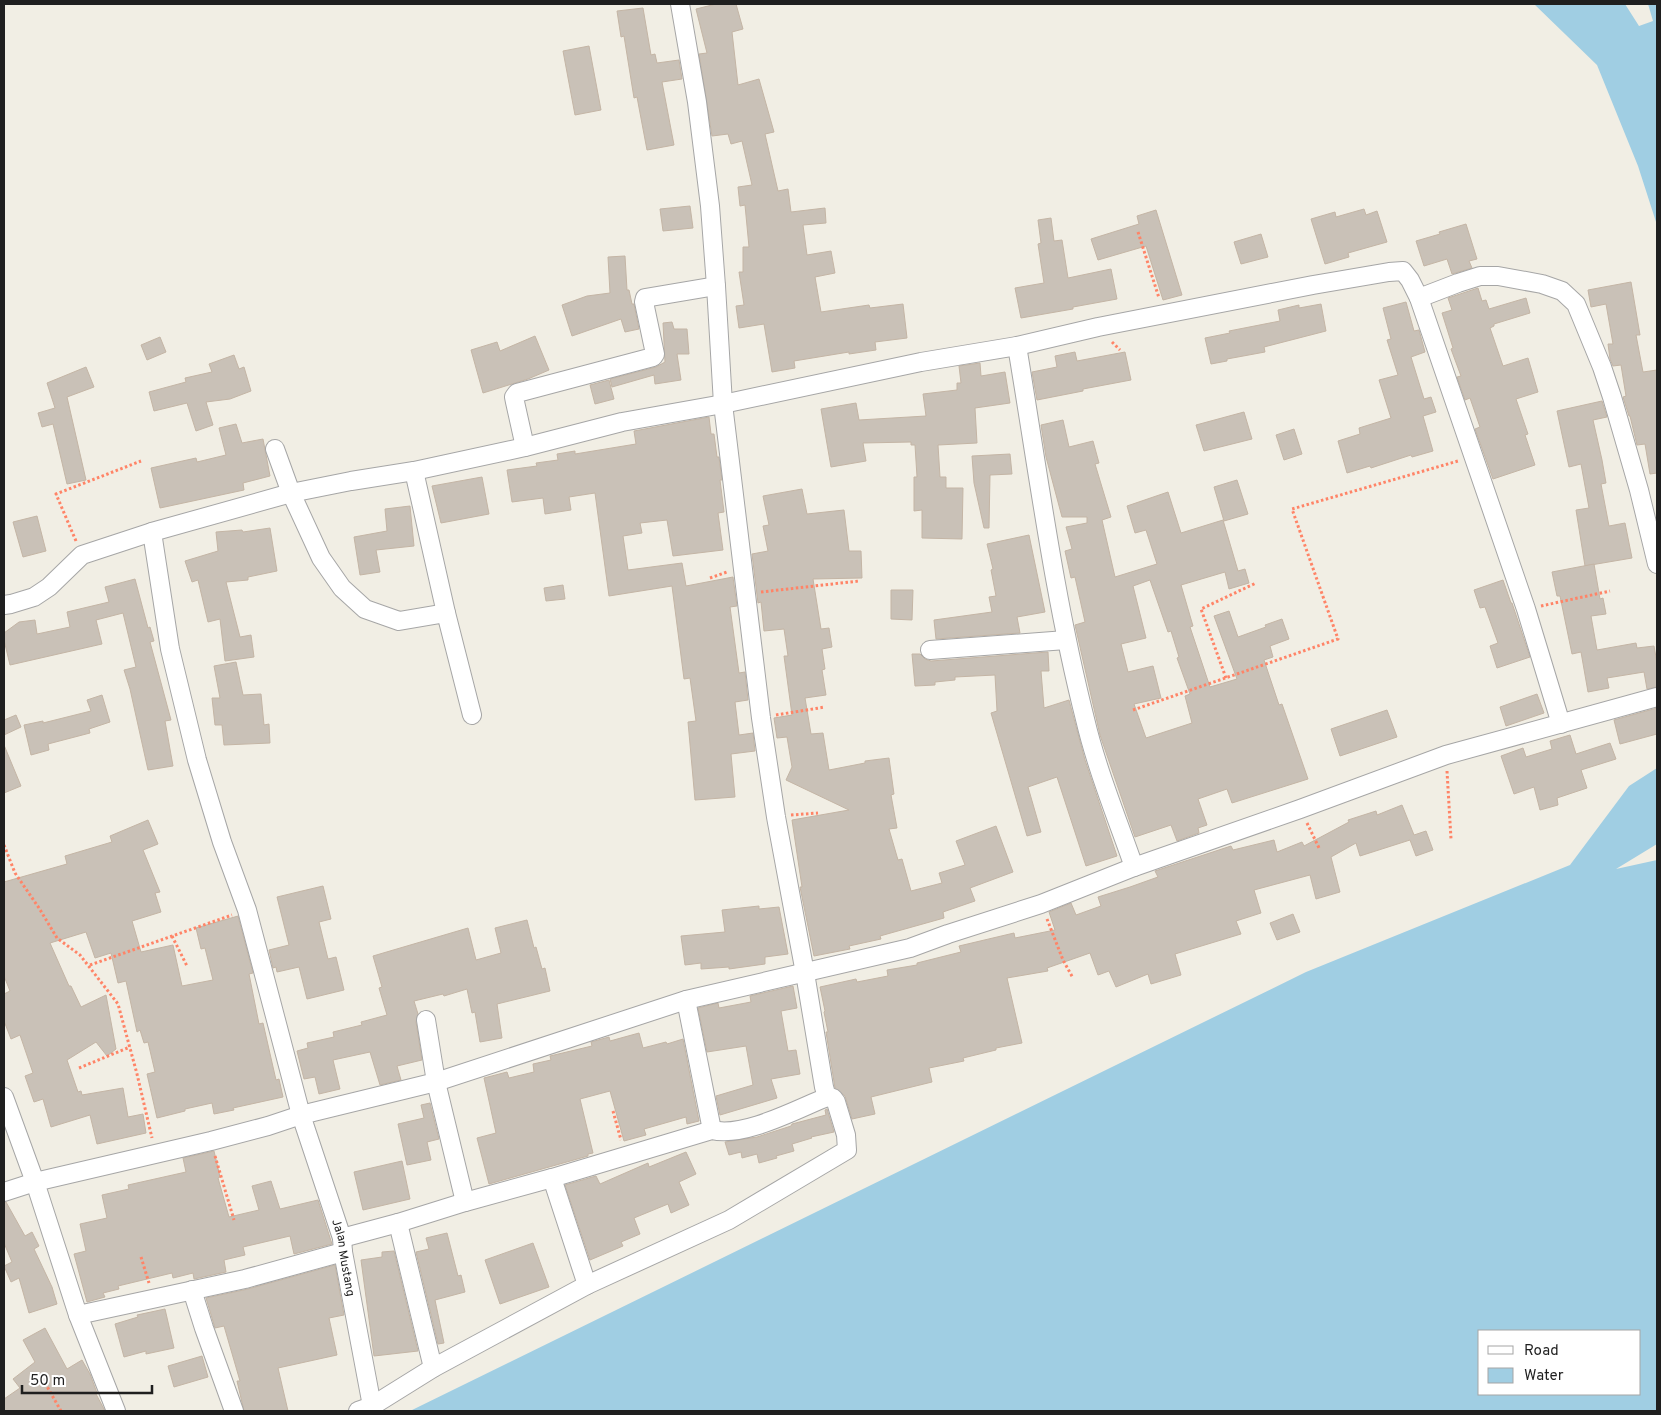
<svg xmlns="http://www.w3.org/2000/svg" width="1661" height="1415" font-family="Overpass,sans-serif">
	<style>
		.water { fill: #a0cee3; fill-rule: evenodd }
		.building { fill: #c9c1b7; stroke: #c4b5a5; fill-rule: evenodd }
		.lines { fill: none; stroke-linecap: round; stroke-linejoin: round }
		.minor-casing { stroke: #a6a6a6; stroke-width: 20 }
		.path { stroke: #ff8467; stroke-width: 3; stroke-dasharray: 2.5 2.5; stroke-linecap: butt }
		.minor { stroke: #fff; stroke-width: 18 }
		.labels { text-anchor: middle; stroke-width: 4.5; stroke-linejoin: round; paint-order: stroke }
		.street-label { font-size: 12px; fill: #1f1f1f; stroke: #fff }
	</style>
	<rect width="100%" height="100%" fill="#f1eee4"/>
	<!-- water -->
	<g class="water">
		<polygon points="1534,4 1625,4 1639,26 1653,21 1648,4 1657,4 1657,225 1638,166 1597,65"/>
		<path d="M1657 768V844L1616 869 1657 860V1411H410L1306 972 1570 865 1629 786ZM1480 1331H1640V1394H1480Z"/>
	</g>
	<!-- building -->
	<g class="building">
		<polygon points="716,4 736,4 743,29 732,32 738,85 759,79 774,132 765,134 778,191 788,189 791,212 825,208 826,223 803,225 807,255 831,251 835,273 815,277 821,312 869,305 870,308 903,304 907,338 875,342 876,350 849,354 849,352 794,361 795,368 772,372 764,324 739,328 736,306 744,305 739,272 743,272 743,247 749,247 745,205 740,206 738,187 752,185 742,141 731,144 728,134 712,136 699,54 707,53 696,9"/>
		<polygon points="643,8 651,55 655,54 657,63 679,60 682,79 662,82 674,145 647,150 637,97 634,98 624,36 621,37 617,11"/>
		<polygon points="589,46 601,110 575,115 563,51"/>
		<polygon points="690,206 693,228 663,231 660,209"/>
		<polygon points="1364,209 1366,215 1377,211 1387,242 1348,253 1349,257 1325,264 1311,219 1335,212 1336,217"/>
		<polygon points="1156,210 1182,295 1163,300 1146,246 1098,260 1091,239 1139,224 1137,216"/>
		<polygon points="1051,218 1054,241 1062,240 1068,278 1111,269 1117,299 1073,307 1073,309 1021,318 1015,288 1044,283 1038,244 1041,243 1038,220"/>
		<polygon points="1466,224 1477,259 1469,261 1472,268 1452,274 1447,259 1424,266 1416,241 1440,234 1439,232"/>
		<polygon points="1261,234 1268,257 1241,264 1234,242"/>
		<polygon points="625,256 627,290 629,290 632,304 634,304 639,329 625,332 621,319 572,336 562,305 587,296 610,293 608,257"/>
		<polygon points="1631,282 1640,335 1636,335 1643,372 1657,370 1657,473 1650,474 1645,444 1637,445 1630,416 1629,416 1623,397 1626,396 1621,365 1613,366 1610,359 1608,344 1613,344 1606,304 1591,307 1588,290"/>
		<polygon points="1478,288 1482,301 1486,300 1489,309 1526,298 1530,313 1494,324 1494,326 1490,328 1503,366 1528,358 1538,392 1516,399 1528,434 1525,435 1535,465 1493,479 1475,429 1480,427 1470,398 1465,400 1457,377 1461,376 1451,349 1453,348 1442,313 1452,310 1448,298"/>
		<polygon points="1406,302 1414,331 1419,330 1425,352 1411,357 1424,399 1431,397 1436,412 1423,416 1433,451 1412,457 1411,455 1371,468 1370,466 1347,473 1338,441 1360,434 1359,428 1391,418 1379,380 1398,375 1387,340 1391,339 1383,308"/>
		<polygon points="1321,304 1326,331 1264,347 1265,352 1227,359 1227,361 1211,364 1205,338 1230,333 1229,331 1280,321 1278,310 1299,305 1299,308"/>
		<polygon points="672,322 674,329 687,329 689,354 677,354 681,380 655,384 654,375 612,387 610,379 656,367 665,362 663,323"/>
		<polygon points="535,336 549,370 528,379 483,393 471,350 497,342 500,351"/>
		<polygon points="160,337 166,352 147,360 141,345"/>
		<polygon points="1075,352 1077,361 1125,352 1131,380 1083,389 1083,391 1037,400 1032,372 1057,367 1055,356"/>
		<polygon points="234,355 239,369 244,367 251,391 230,399 206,402 213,425 196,431 187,403 154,411 149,392 186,382 185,378 212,372 209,364"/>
		<polygon points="980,363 981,376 1005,372 1010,403 975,408 977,443 938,445 940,477 946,477 946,488 963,488 962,539 922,538 922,510 914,511 914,477 917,477 915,445 911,445 911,442 863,443 866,461 831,467 821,409 856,403 859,420 926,416 923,394 957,390 957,383 961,383 959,366"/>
		<polygon points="86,367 94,387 67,397 86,480 67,484 53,424 42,427 38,413 55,408 47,383"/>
		<polygon points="609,380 614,399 595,404 590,385"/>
		<polygon points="1602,401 1607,417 1593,420 1602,460 1606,483 1601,484 1609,526 1625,523 1632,558 1585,566 1576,510 1589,508 1581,464 1569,467 1557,411"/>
		<polygon points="1244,412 1252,439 1204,451 1196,425"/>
		<polygon points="709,417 711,434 714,434 717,457 719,457 722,480 720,480 724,512 718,513 723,550 673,556 667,520 640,523 642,533 623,536 628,570 682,563 686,586 733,577 737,606 730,607 739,673 745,672 748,700 735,702 739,735 753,733 755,751 731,754 735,797 695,800 688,722 696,721 690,678 684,679 672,586 609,596 595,493 569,497 571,510 545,514 543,498 512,502 507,470 537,466 536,463 558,460 557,454 575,451 575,454 636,444 634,431"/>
		<path d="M1063 420 1069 447 1093 441 1099 463 1095 464 1111 517 1102 520 1115 577 1157 564 1146 530 1135 533 1127 506 1168 492 1181 533 1223 520 1238 571 1245 569 1249 583 1229 589 1225 572 1181 585 1193 626 1190 627 1210 687 1237 679 1214 616 1229 611 1238 637 1266 627 1265 625 1282 619 1289 639 1270 646 1273 657 1264 660 1279 705 1282 704 1308 779 1232 803 1227 789 1198 799 1207 825 1198 828 1199 833 1177 841 1171 825 1135 837 1100 735 1075 625 1085 622 1075 577 1071 578 1065 551 1072 549 1066 527 1087 523V517H1062L1046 457 1041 425ZM1150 580 1168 632 1171 631 1179 657 1177 658 1190 694 1185 696 1192 723 1146 738 1134 704 1161 698 1153 666 1128 672 1121 644 1146 638 1133 586Z"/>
		<polygon points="236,424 242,443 263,439 270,476 243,483 244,490 160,508 151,468 196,458 197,462 226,455 219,428"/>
		<polygon points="1294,429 1302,454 1284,460 1276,435"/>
		<polygon points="1010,454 1012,474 990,475 989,528 984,528 974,483 972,456"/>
		<polygon points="482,477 489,514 441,523 432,486"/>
		<polygon points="1237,480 1248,514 1224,521 1214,487"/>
		<polygon points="802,489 807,514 844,510 849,551 861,551 862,578 813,579 821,629 829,628 832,647 822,649 825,669 822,670 826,695 805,698 811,734 823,733 829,770 865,763 865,761 889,758 894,794 891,795 897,828 889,829 898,860 902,859 911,891 942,883 939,873 965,865 956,841 996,826 1013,872 970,888 975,901 943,912 944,918 880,936 881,939 849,946 850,949 814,956 800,887 802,887 792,820 849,810 786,780 792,767 787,737 777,738 774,718 792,715 784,656 788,656 784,629 764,631 761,602 758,603 752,554 768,551 763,526 769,525 763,496"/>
		<polygon points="410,506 414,546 376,550 380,572 360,575 354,537 387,531 385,509"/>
		<polygon points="37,516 46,551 23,557 13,522"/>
		<polygon points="270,528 277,571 248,577 248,580 226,582 240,637 251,635 254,657 225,661 220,619 208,622 198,580 192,582 185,561 218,551 216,532 242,530 243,532"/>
		<polygon points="1029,535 1045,612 1017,617 1020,633 936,639 934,620 992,612 989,597 996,596 991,570 993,569 987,544"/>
		<polygon points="1594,564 1600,599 1603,598 1606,614 1591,616 1597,650 1636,643 1637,648 1654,646 1657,663 1657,687 1647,689 1644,672 1607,678 1609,688 1588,692 1581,652 1572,654 1560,596 1557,596 1552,572"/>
		<polygon points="135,579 148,628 150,627 154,641 150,642 171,720 165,721 173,766 148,770 130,689 124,670 136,667 123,613 96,620 102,644 10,665 4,640 4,633 19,622 35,620 37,634 70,627 67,612 109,602 105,587"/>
		<polygon points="1503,580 1511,603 1512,603 1530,657 1497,668 1490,646 1498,643 1485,607 1480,608 1474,590"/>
		<polygon points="563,585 565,599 546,601 544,588"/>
		<polygon points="891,590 913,590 912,620 891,619"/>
		<polygon points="1048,652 1049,671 1041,671 1044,708 1069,700 1085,760 1117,856 1086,866 1057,777 1028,787 1041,832 1027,836 991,713 997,711 995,675 955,677 955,680 935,682 935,685 915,686 912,654 920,654 925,659 931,661"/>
		<polygon points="236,662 243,695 261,694 264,725 269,724 270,743 224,745 222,725 215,725 212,698 220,698 214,666"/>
		<polygon points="1537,694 1544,713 1506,726 1500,707"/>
		<polygon points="102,695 110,722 89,729 90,733 48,744 49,750 31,755 24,725 43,721 43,723 91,711 87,700"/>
		<polygon points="1657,708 1657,734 1620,744 1614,720"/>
		<polygon points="1387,710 1397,737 1340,756 1331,729"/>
		<polygon points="16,715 21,727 4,735 4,720"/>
		<polygon points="1570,735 1576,754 1610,743 1616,759 1581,770 1587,788 1557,798 1558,805 1540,810 1534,787 1514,794 1501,756 1523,748 1526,757 1552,749 1550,741"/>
		<polygon points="4,745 21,786 4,793"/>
		<polygon points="1402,805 1414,835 1426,831 1433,850 1416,856 1410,840 1360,856 1356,843 1331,857 1340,892 1316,899 1310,875 1254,890 1261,913 1236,921 1241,934 1175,954 1181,975 1151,984 1148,974 1116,987 1109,971 1098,975 1090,953 1047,968 1048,971 1007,978 1022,1043 996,1048 996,1050 963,1058 964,1061 929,1068 932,1082 871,1097 875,1114 852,1119 845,1096 835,1088 826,1032 828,1032 824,1012 825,1011 820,987 856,979 857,982 888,976 887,970 917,965 917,963 961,952 959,946 1014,933 1015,938 1055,930 1049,912 1071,903 1076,915 1101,906 1098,897 1130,887 1158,877 1155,871 1231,846 1233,850 1274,840 1277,852 1302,842 1304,846 1349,822 1348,820 1376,811 1377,815"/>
		<polygon points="148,820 158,844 143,850 160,892 155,893 161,912 132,921 141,952 173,945 182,986 213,980 205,948 201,949 196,928 238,916 253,973 249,974 259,1024 263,1023 276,1080 279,1079 283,1097 233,1108 234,1110 214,1114 212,1103 185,1109 185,1111 157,1118 147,1074 155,1072 148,1042 144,1043 140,1030 137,1032 126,981 118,983 111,953 95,958 86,932 50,943 69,986 71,986 81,1007 106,995 116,1049 107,1056 96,1042 67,1060 78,1092 81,1091 82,1095 123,1088 128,1117 143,1114 146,1133 97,1144 90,1115 51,1127 43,1099 34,1102 25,1076 33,1073 20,1035 11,1039 4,1021 4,994 10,991 4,976 4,882 67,864 65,856 112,842 110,836"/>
		<polygon points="323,886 331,919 319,922 328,959 336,957 344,990 307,999 299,967 277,972 276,967 273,968 269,950 289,945 277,897"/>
		<polygon points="759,906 759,909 779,907 788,954 765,957 765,964 729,969 729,967 701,969 701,963 685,965 681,936 725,932 722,910"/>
		<polygon points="1293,914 1300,932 1277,940 1270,923"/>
		<polygon points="527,920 534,948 536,947 542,969 545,968 550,991 497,1004 502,1038 480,1042 475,1012 472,1013 467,989 444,996 443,994 414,1001 418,1014 416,1022 422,1060 397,1066 401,1080 380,1085 370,1052 333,1060 340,1089 319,1094 315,1077 304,1079 297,1051 308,1048 307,1043 334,1037 333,1032 362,1025 361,1022 387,1015 379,988 382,987 373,956 468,928 476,960 501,953 495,928"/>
		<polygon points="793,986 797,1008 781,1011 788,1051 796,1050 800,1074 771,1079 777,1098 720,1115 716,1096 753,1085 746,1046 707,1052 698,1008 718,1003 719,1008 751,1002 750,996"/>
		<polygon points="639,1033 643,1048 666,1042 667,1044 683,1039 699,1121 687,1124 686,1117 644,1129 646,1135 624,1141 610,1091 580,1099 593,1153 588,1154 588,1156 489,1184 477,1138 496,1133 484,1078 507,1072 509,1078 534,1072 533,1064 551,1060 550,1056 592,1046 591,1042 609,1037 610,1041"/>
		<polygon points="430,1103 439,1139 427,1142 431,1160 407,1165 398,1124 424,1118 421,1105"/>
		<polygon points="827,1109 834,1132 811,1137 812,1138 792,1144 794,1151 776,1156 777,1158 759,1163 757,1154 742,1158 741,1152 729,1155 725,1142 757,1137 791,1126 792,1124 826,1115 825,1110"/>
		<polygon points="214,1151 220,1177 218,1178 229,1217 259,1210 252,1186 271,1181 280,1209 318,1200 332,1244 294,1254 290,1236 243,1247 245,1255 224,1260 226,1272 194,1279 193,1273 173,1278 172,1273 118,1286 119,1289 103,1293 105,1297 87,1302 74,1254 86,1251 80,1224 107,1218 102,1195 129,1189 128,1185 186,1172 183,1158"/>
		<polygon points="686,1152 696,1174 679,1182 689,1205 671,1213 668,1204 634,1218 640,1234 621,1242 623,1246 590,1260 565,1185 596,1176 600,1184 648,1163 649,1167"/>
		<polygon points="402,1161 410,1199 363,1210 354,1172"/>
		<polygon points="4,1202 6,1202 25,1236 32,1232 39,1246 34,1249 52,1287 57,1304 29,1313 19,1278 11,1282 4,1266 12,1262 4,1243"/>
		<polygon points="447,1233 458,1276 461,1275 465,1292 435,1300 444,1343 438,1344 416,1252 429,1249 426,1238"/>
		<polygon points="533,1243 549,1287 500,1304 485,1260"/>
		<polygon points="394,1251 418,1351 374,1356 361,1260 382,1257 382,1252"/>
		<polygon points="335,1265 344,1315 329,1318 337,1355 278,1368 288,1411 244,1411 237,1381 240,1381 224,1326 215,1328 206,1298 248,1289"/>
		<polygon points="165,1309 174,1348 146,1354 146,1351 124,1357 115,1324 138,1317 137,1315"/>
		<polygon points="45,1328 67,1369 82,1360 90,1374 97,1393 96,1394 105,1411 4,1411 4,1399 20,1388 13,1379 35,1362 23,1340"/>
		<polygon points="202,1356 208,1377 174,1387 168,1366"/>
	</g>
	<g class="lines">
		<!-- minor casing -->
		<g class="minor-casing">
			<g id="minor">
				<polyline points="1419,298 1458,283 1480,276 1498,276 1542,284 1562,291 1576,304 1602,367 1612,397 1639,490 1657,564"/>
				<path d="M1017 346C1038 471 1054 597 1085 719 1097 770 1117 818 1134 867"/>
				<polyline points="525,447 515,402 514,397 517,393 653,357 655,354 644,302 645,298 716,286"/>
				<polyline points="275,449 291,493 321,558 342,588 365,609 399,621 446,613 472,715"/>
				<polyline points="414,471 446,613"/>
				<path id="s1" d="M152 532 170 649 197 760 222 842 247 910 301 1115 342 1238 343 1252 372 1406"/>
				<polyline points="4,605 11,604 34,597 49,587 82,555 152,532 291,493 351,481 414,471 525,447 622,422 723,404 921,362 1017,346 1098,327 1313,285 1389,272 1403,271 1410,280 1419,298 1526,609 1561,724"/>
				<polyline points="930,650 1066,640"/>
				<polyline points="686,1000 712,1130"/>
				<polyline points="426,1020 436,1082 465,1202"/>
				<polyline points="4,1097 35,1182 78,1315 116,1411"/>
				<polyline points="552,1178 587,1285"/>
				<polyline points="4,1192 35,1182 211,1141 268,1126 301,1115 436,1082 686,1000 910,948 948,934 1041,904 1134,867 1300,809 1446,755 1657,697"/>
				<polyline points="398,1223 433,1368"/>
				<path d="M342 1238 398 1223 465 1202 552 1178 712 1130C744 1138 797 1109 827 1097"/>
				<polyline points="192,1290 204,1328 234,1411"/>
				<polyline points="78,1315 245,1279 343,1252"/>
				<polyline points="358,1411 372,1406 433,1368 587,1285 729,1220 847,1150 846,1135 836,1102 833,1098 827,1097 824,1087 805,973 776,817 761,718 723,404 716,286 710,206 697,102 680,4"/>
			</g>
		</g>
		<!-- path -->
		<g class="path">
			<polyline points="1138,232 1159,298"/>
			<polyline points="1112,342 1120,350"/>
			<polyline points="76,541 56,494 141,461"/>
			<polyline points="710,578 727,572"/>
			<polyline points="761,592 859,581"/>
			<polyline points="1541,606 1610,591"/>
			<polyline points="1226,678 1201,609 1256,583"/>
			<polyline points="1133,710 1338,639 1292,509 1458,461"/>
			<polyline points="776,715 825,707"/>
			<polyline points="1447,771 1451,839"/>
			<polyline points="791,815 818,813"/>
			<polyline points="1307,823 1320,850"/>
			<polyline points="4,845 15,873 39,908 57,938 80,955 118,1004 137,1074 152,1138"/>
			<polyline points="1047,919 1063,960 1073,978"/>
			<polyline points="172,936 187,966"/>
			<polyline points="90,965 232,915"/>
			<polyline points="79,1068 130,1047"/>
			<polyline points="613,1111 621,1140"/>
			<polyline points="215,1156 234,1220"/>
			<polyline points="141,1257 149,1283"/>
			<polyline points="45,1383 61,1411"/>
		</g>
		<!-- minor -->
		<use href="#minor" class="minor"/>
	</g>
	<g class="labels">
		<!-- street labels -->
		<g class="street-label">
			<text dy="4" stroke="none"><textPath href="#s1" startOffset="752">Jalan Mustang</textPath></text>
		</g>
	</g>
	<!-- border -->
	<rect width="1661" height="1415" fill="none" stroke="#1f1f1f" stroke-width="10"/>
	<!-- legend -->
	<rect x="1478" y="1330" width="162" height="65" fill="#ffffff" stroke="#a5a5a5"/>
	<rect x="1488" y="1346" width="25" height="8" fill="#ffffff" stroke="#a5a5a5"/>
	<text x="1524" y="1355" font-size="15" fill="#1f1f1f">Road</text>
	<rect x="1488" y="1368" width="25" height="15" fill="#a0cee3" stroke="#a5a5a5"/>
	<text x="1524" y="1380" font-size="15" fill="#1f1f1f">Water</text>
	<!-- scale -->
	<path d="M22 1385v8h130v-8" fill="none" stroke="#1f1f1f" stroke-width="2.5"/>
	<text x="30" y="1385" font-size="15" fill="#1f1f1f" stroke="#ffffff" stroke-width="4" paint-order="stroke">50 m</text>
</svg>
